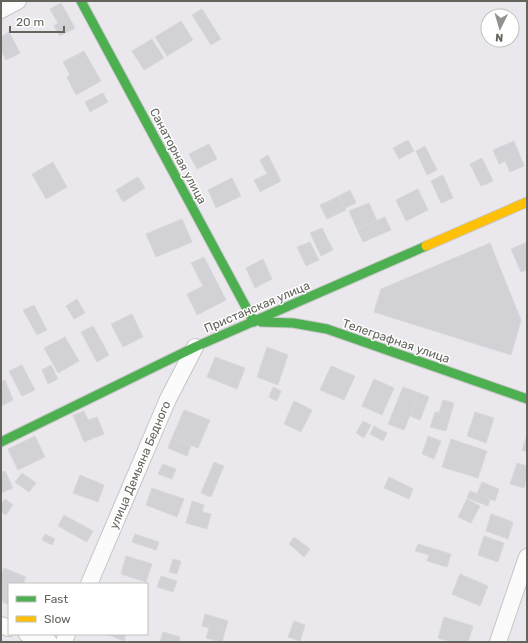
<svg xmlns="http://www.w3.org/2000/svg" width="528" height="643" font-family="Rubik,sans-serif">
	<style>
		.building { fill: #d2d1d5; stroke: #d9d6dc }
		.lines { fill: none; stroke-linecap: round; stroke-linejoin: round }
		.street-casing { stroke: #c6c6c5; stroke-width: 18 }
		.fast-casing { stroke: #c8c7c7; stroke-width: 11 }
		.slow-casing { stroke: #c8c7c7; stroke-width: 11 }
		.street { stroke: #fcfbfc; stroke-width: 16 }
		.fast { stroke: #4caf50; stroke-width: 9 }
		.slow { stroke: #ffc107; stroke-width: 9 }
		.labels { text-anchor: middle; stroke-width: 3; stroke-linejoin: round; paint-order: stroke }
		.street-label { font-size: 12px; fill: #63655c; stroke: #fff }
	</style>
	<rect width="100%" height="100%" fill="#eae7ed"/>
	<!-- building -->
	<g class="building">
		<polygon points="61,3 75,28 60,36 54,26 58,23 50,9"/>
		<polygon points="202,9 221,39 211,45 192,15"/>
		<polygon points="181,21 193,40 167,56 155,37"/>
		<polygon points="9,32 20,53 6,60 1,50 1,37"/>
		<polygon points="152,39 164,58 144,70 132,51"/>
		<polygon points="84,51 101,81 76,95 67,77 70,75 63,62"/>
		<polygon points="103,93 108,102 90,112 85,102"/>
		<polygon points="408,140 414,151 399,159 393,148"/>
		<polygon points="514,141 524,166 510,172 505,161 499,164 493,150"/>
		<polygon points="209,144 217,159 197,169 189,154"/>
		<polygon points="425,146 437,170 427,175 416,151"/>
		<polygon points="268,155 281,181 260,192 254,180 267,174 260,160"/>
		<polygon points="482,158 493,181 481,186 470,164"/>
		<polygon points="53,162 67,187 46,199 32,174"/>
		<polygon points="443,175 453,198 441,203 431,181"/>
		<polygon points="138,177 145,188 123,202 116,190"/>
		<polygon points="232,178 241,196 216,208 208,190"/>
		<polygon points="418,189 428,210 406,221 396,200"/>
		<polygon points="350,190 356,203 345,208 339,196"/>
		<polygon points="339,196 346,210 327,219 320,205"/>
		<polygon points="369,203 377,221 357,229 349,211"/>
		<polygon points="385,217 391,230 363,242 357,229"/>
		<polygon points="182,219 192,242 156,257 146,234"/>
		<polygon points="322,228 333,250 321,256 310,233"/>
		<polygon points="310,242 319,260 306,266 297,247"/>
		<polygon points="527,242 527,270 521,272 511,249"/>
		<polygon points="490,243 521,320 511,355 374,312 381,289"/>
		<polygon points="204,257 226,300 197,315 187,294 203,286 191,263"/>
		<polygon points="263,259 272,279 255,288 246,268"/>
		<polygon points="77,299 85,313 74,319 66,306"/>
		<polygon points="34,305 47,330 37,335 23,310"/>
		<polygon points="132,314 143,337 123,347 111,324"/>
		<polygon points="93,326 109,355 97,362 81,332"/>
		<polygon points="65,337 79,361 58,373 44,348"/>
		<polygon points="267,347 288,355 278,385 257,377"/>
		<polygon points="215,357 245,368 237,389 207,377"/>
		<polygon points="22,365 35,390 22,396 9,371"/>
		<polygon points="51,365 58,379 48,384 42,370"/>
		<polygon points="331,366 355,376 344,400 320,390"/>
		<polygon points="374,379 394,388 382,415 362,406"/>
		<polygon points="5,380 13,400 1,406 1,382"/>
		<polygon points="273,387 281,391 277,401 269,397"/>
		<polygon points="403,387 419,393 404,430 388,424"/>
		<polygon points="419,393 429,397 420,420 410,416"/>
		<polygon points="443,400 454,403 446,431 430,427 435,412 439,413"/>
		<polygon points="294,401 312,410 301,432 284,424"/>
		<polygon points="184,410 210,420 198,448 172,438"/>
		<polygon points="84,411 88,420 97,417 104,434 84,442 73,415"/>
		<polygon points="475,412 494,418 486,443 467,436"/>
		<polygon points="363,421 371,425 364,438 356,433"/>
		<polygon points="374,426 387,433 383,441 370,434"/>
		<polygon points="527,435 527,452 522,450"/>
		<polygon points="35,436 45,457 18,470 8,449"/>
		<polygon points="428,436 441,441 434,459 422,454"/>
		<polygon points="172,438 191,446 187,456 168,448"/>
		<polygon points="451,439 487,451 478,478 442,467"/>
		<polygon points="214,462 224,466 211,497 201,493"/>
		<polygon points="517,463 527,466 527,478 524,488 510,484"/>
		<polygon points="163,464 176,469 172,479 158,474"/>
		<polygon points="5,471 13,488 1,493 1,473"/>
		<polygon points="22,473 36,483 29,492 15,482"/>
		<polygon points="80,475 104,485 98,502 73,493"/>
		<polygon points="389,477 413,489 409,499 384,488"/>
		<polygon points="482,482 499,489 495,501 477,494"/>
		<polygon points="152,488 184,499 177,517 146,505"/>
		<polygon points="470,491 490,499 488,506 467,498"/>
		<polygon points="5,499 13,505 6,515 1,512 1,504"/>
		<polygon points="467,499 480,506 471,523 458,517"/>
		<polygon points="192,501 204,505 202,512 211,514 207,529 186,523"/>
		<polygon points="491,514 513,522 508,539 486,531"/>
		<polygon points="64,515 93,531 87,542 58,526"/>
		<polygon points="45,534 55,539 52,545 42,540"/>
		<polygon points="135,534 159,542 156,550 132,542"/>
		<polygon points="484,536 504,543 498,562 478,555"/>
		<polygon points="294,537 310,549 304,557 289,544"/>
		<polygon points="418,544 451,554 447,567 427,561 429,555 415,551"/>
		<polygon points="126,556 152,564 146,582 121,574"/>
		<polygon points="173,559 181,561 177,574 169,572"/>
		<polygon points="4,568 26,577 23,584 9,584 9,605 1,601 1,575"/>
		<polygon points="460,574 488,586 480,606 452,594"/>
		<polygon points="161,576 177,581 173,592 157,587"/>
		<polygon points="205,614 228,621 222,642 206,638 209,628 202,626"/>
		<polygon points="444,617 473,626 468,642 452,642 438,638"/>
		<polygon points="294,621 305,625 300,641 288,637"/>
		<polygon points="163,632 180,637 179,642 160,642"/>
		<polygon points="106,634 126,634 124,641"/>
	</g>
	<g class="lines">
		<!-- street casing -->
		<g class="street-casing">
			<g id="street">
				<polyline points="1,10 18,1"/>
				<polyline points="89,584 168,399 195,347"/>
				<polyline points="1,625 9,628"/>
				<polyline points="27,634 49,642"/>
				<polyline points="64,642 67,634"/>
				<polyline points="498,642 527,557"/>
			</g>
		</g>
		<!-- fast casing -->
		<g class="fast-casing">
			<g id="fast">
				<polyline points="81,1 254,322"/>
				<polyline points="261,322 293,323 327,329 527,399"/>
				<polyline points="1,442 195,347 426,246"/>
			</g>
		</g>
		<!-- slow casing -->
		<g class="slow-casing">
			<polyline id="slow" points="426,246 527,202"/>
		</g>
		<!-- street -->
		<use href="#street" class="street"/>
		<!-- fast -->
		<use href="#fast" class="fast"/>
		<!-- slow -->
		<use href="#slow" class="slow"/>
	</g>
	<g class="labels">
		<!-- street labels -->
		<g class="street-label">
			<text transform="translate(178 156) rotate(62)" y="4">Санаторная улица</text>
			<text transform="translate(257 307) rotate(-23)" y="4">Пристанская улица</text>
			<text transform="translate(396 341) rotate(19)" y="4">Телеграфная улица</text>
			<text transform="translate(140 465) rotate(-67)" y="4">улица Демьяна Бедного</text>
		</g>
	</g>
	<!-- border -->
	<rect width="528" height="643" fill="none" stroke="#63655c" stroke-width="4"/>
	<!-- legend -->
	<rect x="8" y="583" width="140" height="52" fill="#ffffff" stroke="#c1c1be"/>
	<rect x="16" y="596" width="20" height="6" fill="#4caf50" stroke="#c1c1be"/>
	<text x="44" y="603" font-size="12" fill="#63655c">Fast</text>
	<rect x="16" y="616" width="20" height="6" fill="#ffc107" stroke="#c1c1be"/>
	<text x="44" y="623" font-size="12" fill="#63655c">Slow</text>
	<!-- north arrow -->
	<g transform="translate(500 28) rotate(185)"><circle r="19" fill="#ffffff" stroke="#c1c1be"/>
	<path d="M0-3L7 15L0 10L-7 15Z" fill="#92928f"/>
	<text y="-6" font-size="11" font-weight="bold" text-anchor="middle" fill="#63655c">N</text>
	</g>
	<!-- scale -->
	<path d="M10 26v6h54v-6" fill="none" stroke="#63655c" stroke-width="2"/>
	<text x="16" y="26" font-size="12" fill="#63655c" stroke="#ffffff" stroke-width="3" paint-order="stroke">20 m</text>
</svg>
